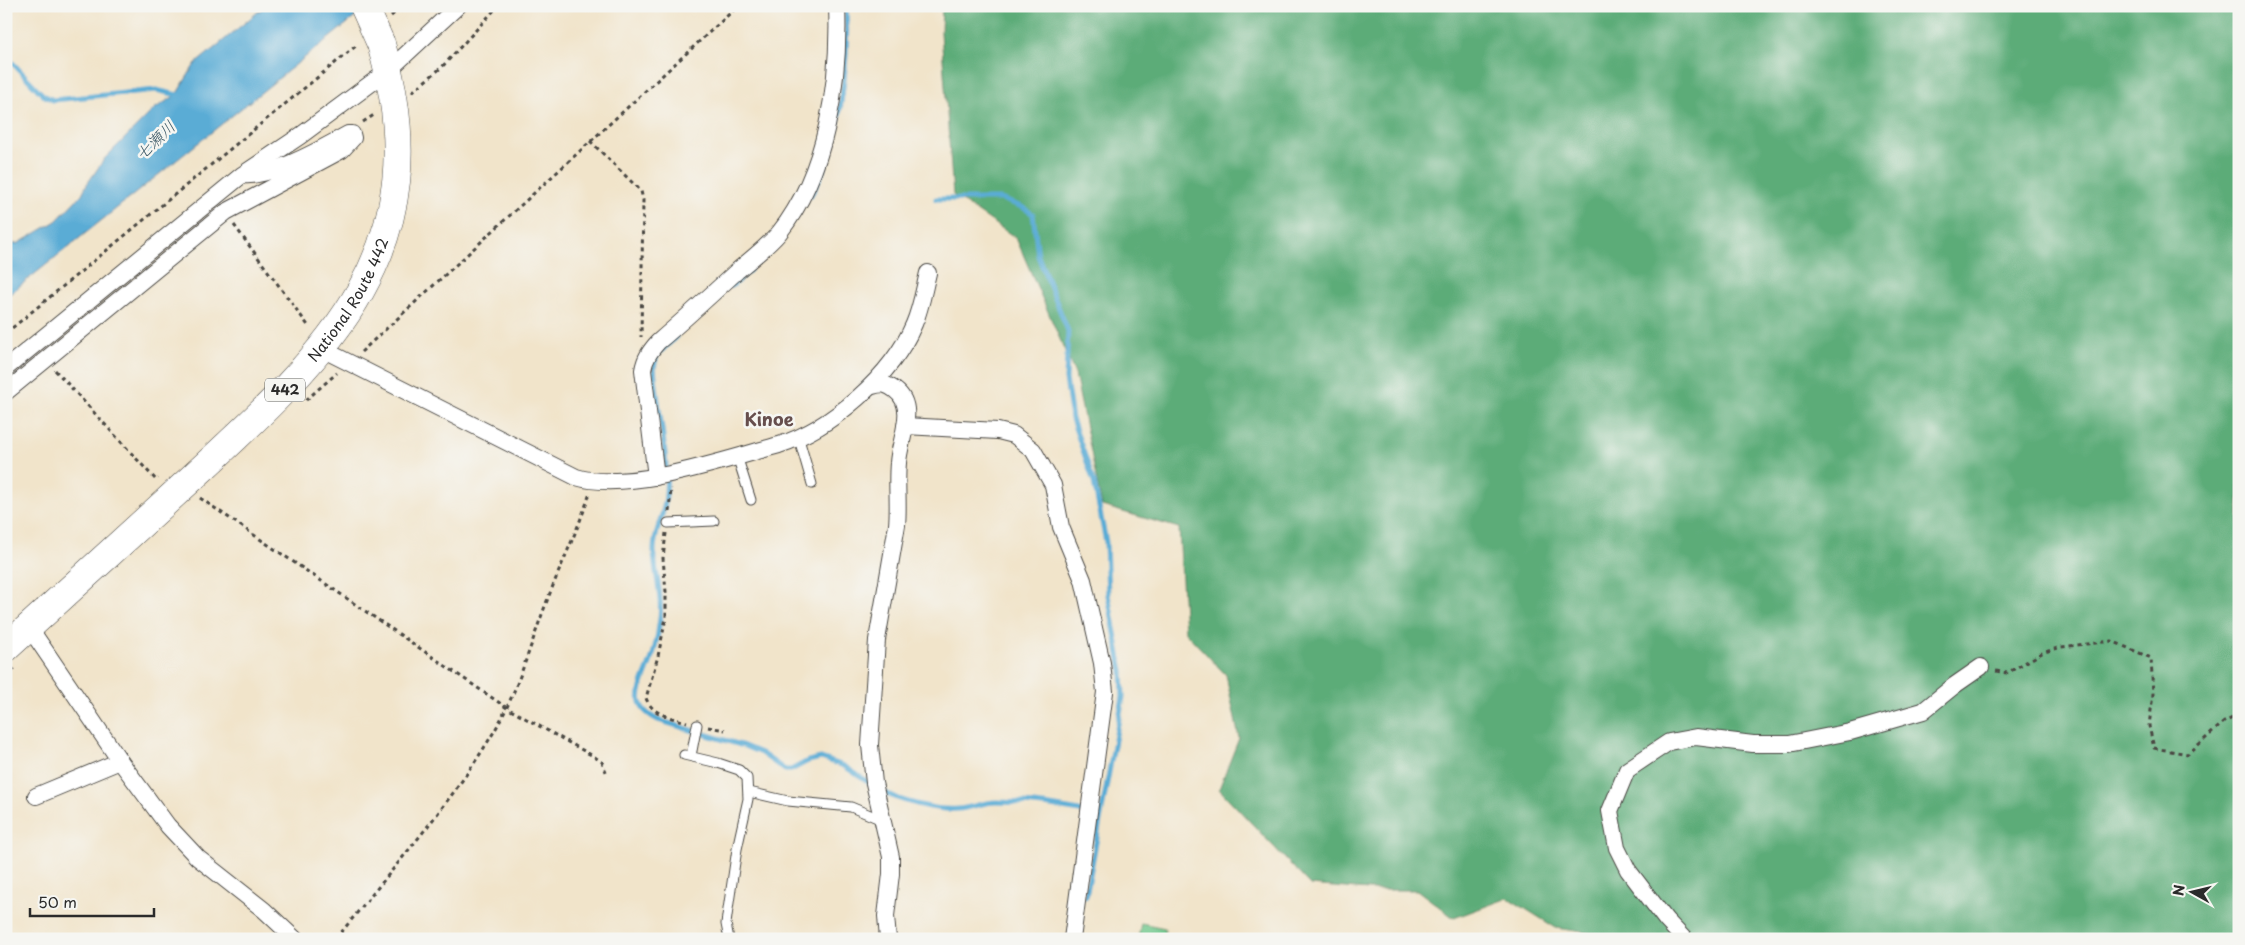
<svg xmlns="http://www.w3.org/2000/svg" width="2245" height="945" font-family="'Playpen Sans','Klee One',sans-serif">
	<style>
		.green { fill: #71c88d; stroke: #4e7a5c }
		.forest { fill: #5cac78; stroke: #446c52 }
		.water { fill: #5aacd5; stroke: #426c80 }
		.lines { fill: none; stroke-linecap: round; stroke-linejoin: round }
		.stream { stroke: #5aacd5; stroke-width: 5 }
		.service-casing { stroke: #494743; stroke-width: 11 }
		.minor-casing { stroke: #494743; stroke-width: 18 }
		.trunk-casing { stroke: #494743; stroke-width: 29 }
		.path { stroke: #494743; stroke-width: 3; stroke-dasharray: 4 4; stroke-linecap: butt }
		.service { stroke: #fff; stroke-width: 9 }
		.minor { stroke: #fff; stroke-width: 16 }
		.trunk { stroke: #fff; stroke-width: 28 }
		.trunk-bridge-casing { stroke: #494743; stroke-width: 29; stroke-linecap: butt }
		.trunk-bridge { stroke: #fff; stroke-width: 28 }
		.labels { text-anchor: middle; stroke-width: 5; stroke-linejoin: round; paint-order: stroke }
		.shield { fill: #f6f6f2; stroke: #686867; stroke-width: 1 }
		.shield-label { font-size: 14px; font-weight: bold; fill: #2b2b2b }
		.street-label { font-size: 15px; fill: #2b2b2b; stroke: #f6f6f2 }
		.water-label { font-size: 16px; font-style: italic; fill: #3b5866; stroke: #f6f6f2 }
		.quarter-label { font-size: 18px; font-weight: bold; fill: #664e4d; stroke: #f6f6f2 }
	</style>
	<rect width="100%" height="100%" fill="#f6f6f2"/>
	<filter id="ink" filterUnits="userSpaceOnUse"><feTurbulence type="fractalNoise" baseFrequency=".02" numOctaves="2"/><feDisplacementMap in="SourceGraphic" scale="10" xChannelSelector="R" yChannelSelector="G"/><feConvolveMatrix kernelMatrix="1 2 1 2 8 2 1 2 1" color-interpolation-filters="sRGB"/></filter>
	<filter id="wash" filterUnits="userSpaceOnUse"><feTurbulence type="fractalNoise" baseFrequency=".0096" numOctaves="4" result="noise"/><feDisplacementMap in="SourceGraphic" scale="20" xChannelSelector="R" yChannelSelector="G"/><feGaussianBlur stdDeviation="1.12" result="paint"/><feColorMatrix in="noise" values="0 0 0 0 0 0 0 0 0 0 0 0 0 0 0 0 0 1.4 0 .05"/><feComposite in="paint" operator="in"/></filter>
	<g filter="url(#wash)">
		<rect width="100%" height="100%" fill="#f1e4ca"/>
		<!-- green -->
		<polygon class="green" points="1141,923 1165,928 1164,939 1138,939"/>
		<!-- forest -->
		<polygon class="forest" points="942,6 2239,6 2239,939 1629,939 1556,928 1508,898 1454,918 1417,890 1369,890 1310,885 1219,789 1239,738 1226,675 1185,632 1179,528 1102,506 1075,374 1016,238 953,195 941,32"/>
		<!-- water -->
		<polygon class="water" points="265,6 369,6 6,297 6,245 19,243 56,221 82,194 87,184 105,158 154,109 176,95 195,64"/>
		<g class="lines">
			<!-- stream -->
			<g class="stream">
				<polyline points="6,56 43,95 53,100 156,90 182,96"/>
				<path d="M811 195C841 144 849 65 846 6"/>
				<polyline points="936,199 1001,199 1022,207 1033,214 1038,256 1068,331 1066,379 1072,419 1094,482 1106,542 1108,595 1122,671 1123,697 1086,896"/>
				<polyline points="732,286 750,270"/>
				<path d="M676 337 657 355 654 367C657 409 669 452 666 495 665 514 654 531 654 550 654 573 663 594 660 618 659 629 657 640 654 651 651 665 636 690 640 702 642 711 650 716 658 720L744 746 761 753 785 770H791L808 761 821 758 844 766 871 784"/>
				<path d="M880 790C897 801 938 811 958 809 971 808 983 802 996 802 1031 802 1066 807 1099 816"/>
			</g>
		</g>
	</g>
	<g filter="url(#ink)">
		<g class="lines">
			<!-- service casing -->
			<g class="service-casing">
				<g id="service">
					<polyline points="799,439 812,484"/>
					<polyline points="737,456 751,500"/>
					<polyline points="668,523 714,521"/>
					<polyline points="684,755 718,763 739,770 747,778 748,799 737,849 727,916 726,924 729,939"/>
					<polyline points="691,756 697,725"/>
					<polyline points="749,792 788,801 851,807 882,820"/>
				</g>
			</g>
			<!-- minor casing -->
			<g class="minor-casing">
				<g id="minor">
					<path d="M322 349 576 477C629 493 724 460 779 445 832 428 892 376 914 324 921 308 924 289 928 273"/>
					<polyline points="6,368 242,175 300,136 389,70 458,6"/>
					<path d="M873 386C882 383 887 384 895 390 918 407 899 440 898 463 896 484 899 504 897 525L877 640 870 745 874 783 891 857V874L886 916 888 939"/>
					<path d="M6 392 226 212 342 150 353 138 352 134H348C325 147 269 178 244 175"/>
					<polyline points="905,426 998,431 1014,435 1033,450 1053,485 1061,527 1083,580 1102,663 1105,692 1072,939"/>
					<path d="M656 477 643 370C645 358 650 351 658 342 685 319 711 295 737 271 751 259 767 247 779 233 827 173 840 81 837 6"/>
					<polyline points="29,627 120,761 168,826 198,858 264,910 295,939"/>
					<polyline points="36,796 120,761"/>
					<polyline points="1684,939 1666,920 1628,870 1617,848 1610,811 1627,770 1669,742 1696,737 1753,744 1789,744 1850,732 1923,711 1955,685 1981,667"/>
				</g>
			</g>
			<!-- trunk casing -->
			<g class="trunk-casing">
				<g id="trunk">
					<path id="s1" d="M6 648C68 591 130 535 192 478 330 351 441 249 381 44"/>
				</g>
			</g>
			<!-- path -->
			<g class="path">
				<polyline points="391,16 403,6"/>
				<polyline points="412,92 442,67 498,6"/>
				<polyline points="363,122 374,115"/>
				<polyline points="590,141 641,191 643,200 641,337"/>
				<polyline points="234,225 310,328"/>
				<polyline points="6,333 357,45"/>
				<polyline points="361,352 738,6"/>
				<polyline points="55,370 156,480 158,478"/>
				<polyline points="306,400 337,373"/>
				<polyline points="200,498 507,708 593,756 602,762 607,774"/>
				<polyline points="669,512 671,488"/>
				<path d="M666 533 663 558 666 592V618L658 656 646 698C652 715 672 718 687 722"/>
				<polyline points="1996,671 2007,673 2042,653 2061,647 2112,641 2151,658 2153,694 2149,726 2154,748 2188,754 2224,722 2239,715"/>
				<polyline points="6,677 15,668"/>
				<polyline points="708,727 725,730"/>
				<path d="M336 939C389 872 448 808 492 735 516 696 528 652 544 609 558 570 577 533 590 493"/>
			</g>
			<!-- service -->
			<use href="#service" class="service"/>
			<!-- minor -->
			<use href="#minor" class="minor"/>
			<!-- trunk -->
			<use href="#trunk" class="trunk"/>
			<!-- trunk-bridge casing -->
			<g class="trunk-bridge-casing">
				<polyline id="trunk-bridge" points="364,6 381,44"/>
			</g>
			<!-- trunk-bridge -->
			<use href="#trunk-bridge" class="trunk-bridge"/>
		</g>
	</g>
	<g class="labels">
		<!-- shield labels -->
		<rect class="shield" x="265" y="378.5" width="40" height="23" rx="4"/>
		<g class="shield-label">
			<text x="285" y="395">442</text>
		</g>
		<!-- street labels -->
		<g class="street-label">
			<text dy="5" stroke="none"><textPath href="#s1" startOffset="491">National Route 442</textPath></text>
		</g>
		<!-- water labels -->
		<g class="water-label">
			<text transform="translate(155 140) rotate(-44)" y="6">七瀬川</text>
		</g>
		<!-- quarter labels -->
		<g class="quarter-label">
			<text x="769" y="426">Kinoe</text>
		</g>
	</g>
	<!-- margin -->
	<rect width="2245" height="945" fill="none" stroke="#f6f6f2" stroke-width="25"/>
	<!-- north arrow -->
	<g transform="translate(2192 892) rotate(278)" stroke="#f6f6f2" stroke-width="4" paint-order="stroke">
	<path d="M0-4L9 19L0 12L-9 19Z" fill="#2b2b2b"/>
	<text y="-8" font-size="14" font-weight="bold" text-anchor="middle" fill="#2b2b2b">N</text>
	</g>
	<!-- scale -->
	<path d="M30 908v8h124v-8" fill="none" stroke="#2b2b2b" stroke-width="2.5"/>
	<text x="38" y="908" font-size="15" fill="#2b2b2b" stroke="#f6f6f2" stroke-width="4" paint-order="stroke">50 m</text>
</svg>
